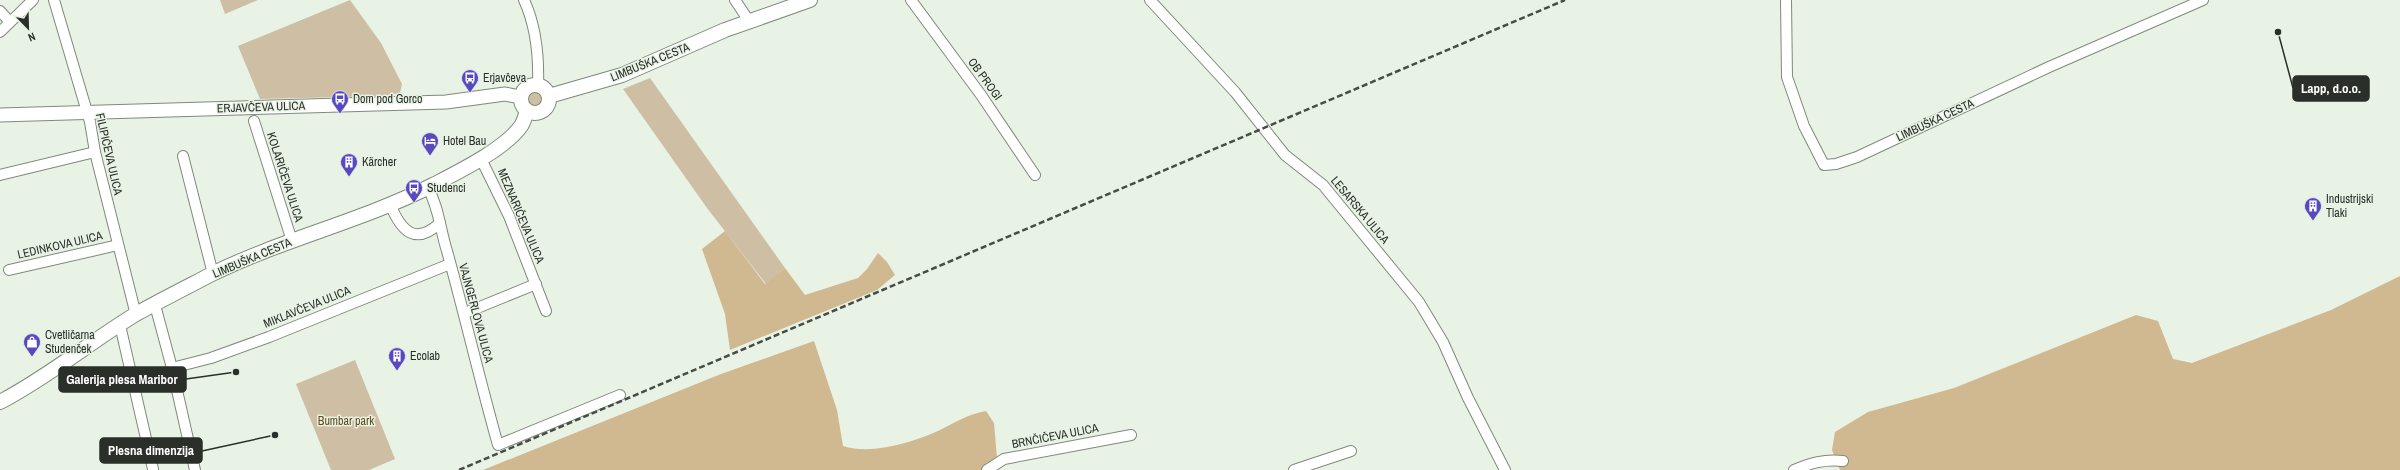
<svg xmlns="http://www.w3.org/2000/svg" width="2400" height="470" font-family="'Archivo Narrow',sans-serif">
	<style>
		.green { fill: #cebea3 }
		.forest { fill: #d0b990 }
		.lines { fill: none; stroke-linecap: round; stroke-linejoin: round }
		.minor-casing { stroke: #80897d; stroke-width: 12 }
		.tertiary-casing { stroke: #80897d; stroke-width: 15 }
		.secondary-casing { stroke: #80897d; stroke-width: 16 }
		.minor { stroke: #fff; stroke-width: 10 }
		.tertiary { stroke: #fff; stroke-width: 13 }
		.secondary { stroke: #fff; stroke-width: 14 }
		.rail { stroke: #474c46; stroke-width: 2.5; stroke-dasharray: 6 3; stroke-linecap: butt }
		.labels { text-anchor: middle; stroke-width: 3; stroke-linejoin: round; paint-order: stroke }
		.street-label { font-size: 12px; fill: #2b2f2a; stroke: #e8f2e5 }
		.poi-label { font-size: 12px; fill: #2b2f2a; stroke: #e8f2e5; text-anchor: start }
		.park-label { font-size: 12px; fill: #624a19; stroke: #e8f2e5 }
		.leader { fill: none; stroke: #2b2f2a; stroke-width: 1.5 }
		.callout-dot { fill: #2b2f2a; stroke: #e8f2e5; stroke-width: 1.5 }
		.callout { fill: #2b2f2a; stroke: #2b2f2a; stroke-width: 1.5 }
		.callout-label { font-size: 13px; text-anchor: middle; font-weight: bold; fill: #fff }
	</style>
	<rect width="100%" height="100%" fill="#e8f2e5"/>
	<!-- green -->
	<g class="green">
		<polygon points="220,0 258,0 225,14"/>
		<polygon points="350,0 381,43 402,84 400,93 381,96 260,99 238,46"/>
		<polygon points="650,78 785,268 766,284 707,208 623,89"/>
		<circle cx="534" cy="98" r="8"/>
		<polygon points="355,360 395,459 369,470 331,470 296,384"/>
	</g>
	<!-- forest -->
	<g class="forest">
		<polygon points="725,231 765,284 785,268 805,295 858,278 867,269 878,253 887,262 895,275 877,290 730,350 725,314 702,249"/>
		<polygon points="2400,276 2400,470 1840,470 1832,450 1835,432 1868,412 1954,388 2136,315 2158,321 2173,359 2192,363 2331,310"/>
		<path d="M814 341 837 410 843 446C872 455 910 443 938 431 954 423 968 414 986 411L994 423 998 470H483L721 374Z"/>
	</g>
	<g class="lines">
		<!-- minor casing -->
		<g class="minor-casing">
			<g id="minor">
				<polyline points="54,0 90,122 95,152 136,315"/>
				<path d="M524 0C536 26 539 56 538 85"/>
				<polyline points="735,0 749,21"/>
				<polyline points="911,0 981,95 1035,175"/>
				<polyline points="1150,0 1235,92 1285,155 1323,185 1419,302 1443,342 1468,398 1505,470"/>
				<polyline points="1786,0 1787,77 1804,126 1824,165 1836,164 1857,157 2049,67 2203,0"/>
				<polyline points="0,11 9,21"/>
				<polyline points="0,32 33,0"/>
				<polyline points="254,121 292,241"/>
				<polyline points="183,156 213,274"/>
				<polyline points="481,159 509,216 546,311"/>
				<polyline points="0,175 95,152"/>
				<path d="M428 188C439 208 440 229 447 251 465 316 480 381 498 445L620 395"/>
				<path d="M390 204C401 231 415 246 440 223"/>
				<polyline points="9,270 118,245"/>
				<polyline points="155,305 172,368 195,470"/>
				<polyline points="465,313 536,284"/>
				<polyline points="120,325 153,469"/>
				<polyline points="172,368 211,358 269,337 450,264"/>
				<polyline points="987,470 1004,459 1131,435"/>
				<polyline points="1294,470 1351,451"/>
				<path d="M1794 470C1811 463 1824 459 1843 461"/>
			</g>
		</g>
		<!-- tertiary casing -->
		<g class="tertiary-casing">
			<polyline id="tertiary" points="0,115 446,102 505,94 520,97"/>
		</g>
		<!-- secondary casing -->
		<g class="secondary-casing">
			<g id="secondary">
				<circle cx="535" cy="99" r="14"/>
				<polyline points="549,96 622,75 725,30 810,0"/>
				<path d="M0 402C48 377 90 342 136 314 161 300 187 287 212 274 283 239 362 221 433 185 458 172 505 149 521 126 524 122 525 116 527 111"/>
			</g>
		</g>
		<!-- minor -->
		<use href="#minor" class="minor"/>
		<!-- tertiary -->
		<use href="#tertiary" class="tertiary"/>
		<!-- secondary -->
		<use href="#secondary" class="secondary"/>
		<!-- rail -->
		<polyline class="rail" points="459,470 1565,0"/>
	</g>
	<!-- icons -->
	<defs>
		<g id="bus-pin" transform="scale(0.9)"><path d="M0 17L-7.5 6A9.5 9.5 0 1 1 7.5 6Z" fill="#5949c1" stroke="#e8f2e5"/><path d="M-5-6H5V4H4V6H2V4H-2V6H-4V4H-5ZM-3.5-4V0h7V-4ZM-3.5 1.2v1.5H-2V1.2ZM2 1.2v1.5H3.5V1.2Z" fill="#fff"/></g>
		<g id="hotel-pin" transform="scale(0.9)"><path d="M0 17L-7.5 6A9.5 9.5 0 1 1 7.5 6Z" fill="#5949c1" stroke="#e8f2e5"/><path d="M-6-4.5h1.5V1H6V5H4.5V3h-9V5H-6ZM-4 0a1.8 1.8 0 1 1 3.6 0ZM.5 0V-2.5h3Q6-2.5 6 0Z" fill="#fff"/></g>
		<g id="building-pin" transform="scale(0.9)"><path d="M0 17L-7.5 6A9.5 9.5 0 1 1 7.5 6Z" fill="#5949c1" stroke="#e8f2e5"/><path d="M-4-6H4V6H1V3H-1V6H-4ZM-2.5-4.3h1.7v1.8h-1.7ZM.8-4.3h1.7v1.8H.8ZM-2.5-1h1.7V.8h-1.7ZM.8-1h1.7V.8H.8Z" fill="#fff"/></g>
		<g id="shop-pin" transform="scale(0.9)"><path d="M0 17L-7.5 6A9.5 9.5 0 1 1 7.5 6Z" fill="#5949c1" stroke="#e8f2e5"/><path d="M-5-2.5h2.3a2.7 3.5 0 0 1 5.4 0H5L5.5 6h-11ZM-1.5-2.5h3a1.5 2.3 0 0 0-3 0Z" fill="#fff"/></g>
	</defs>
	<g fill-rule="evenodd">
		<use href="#bus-pin" x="470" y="78"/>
		<use href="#bus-pin" x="340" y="99"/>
		<use href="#hotel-pin" x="430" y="141"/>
		<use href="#building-pin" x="349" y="162"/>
		<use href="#bus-pin" x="414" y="188"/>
		<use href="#building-pin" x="2313" y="206"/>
		<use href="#shop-pin" x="32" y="342"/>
		<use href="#building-pin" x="397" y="356"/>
	</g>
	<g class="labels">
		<!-- street labels -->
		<g class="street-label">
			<text transform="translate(650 62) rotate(-22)" y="4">LIMBUŠKA CESTA</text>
			<text transform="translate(985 79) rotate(54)" y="4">OB PROGI</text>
			<text transform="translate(261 107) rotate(-2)" y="4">ERJAVČEVA ULICA</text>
			<text transform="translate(1935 120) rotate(-25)" y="4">LIMBUŠKA CESTA</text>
			<text transform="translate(109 154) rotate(77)" y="4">FILIPIČEVA ULICA</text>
			<text transform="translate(285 177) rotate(72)" y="4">KOLARIČEVA ULICA</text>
			<text transform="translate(1360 210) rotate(50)" y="4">LESARSKA ULICA</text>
			<text transform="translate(521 216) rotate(67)" y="4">MEZNARIČEVA ULICA</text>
			<text transform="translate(60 245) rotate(-13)" y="4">LEDINKOVA ULICA</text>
			<text transform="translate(252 258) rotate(-23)" y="4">LIMBUŠKA CESTA</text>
			<text transform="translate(307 307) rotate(-22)" y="4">MIKLAVČEVA ULICA</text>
			<text transform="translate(476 313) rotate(75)" y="4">VAJNGERLOVA ULICA</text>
			<text transform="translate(1055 436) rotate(-11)" y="4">BRNČIČEVA ULICA</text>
		</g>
		<!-- poi labels -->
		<g class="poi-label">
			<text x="483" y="82">Erjavčeva</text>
			<text x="353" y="103">Dom pod Gorco</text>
			<text x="443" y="145">Hotel Bau</text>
			<text x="362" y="166">Kärcher</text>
			<text x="427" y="192">Studenci</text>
			<text x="2326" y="203">Industrijski<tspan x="2326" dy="14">Tlaki</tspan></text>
			<text x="45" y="339">Cvetličarna<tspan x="45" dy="14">Studenček</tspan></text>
			<text x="410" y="360">Ecolab</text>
		</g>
		<!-- park labels -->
		<g class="park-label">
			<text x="346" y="425">Bumbar park</text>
		</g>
	</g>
	<!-- callouts -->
	<path class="leader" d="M2278 32L2293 88M236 372L186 379M275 435L202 451"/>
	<g class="callout-dot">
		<circle cx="2278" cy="32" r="4"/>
		<circle cx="236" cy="372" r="4"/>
		<circle cx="275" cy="435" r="4"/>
	</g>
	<g class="callout">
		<rect x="2293" y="76" width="76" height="25" rx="4"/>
		<rect x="59" y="367" width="127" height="25" rx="4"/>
		<rect x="100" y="438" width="102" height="25" rx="4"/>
	</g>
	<g class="callout-label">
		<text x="2331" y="93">Lapp, d.o.o.</text>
		<text x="122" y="384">Galerija plesa Maribor</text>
		<text x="151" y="455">Plesna dimenzija</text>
	</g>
	<!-- north arrow -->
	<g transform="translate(28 28) rotate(157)" stroke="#e8f2e5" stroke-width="3" paint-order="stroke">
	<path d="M0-3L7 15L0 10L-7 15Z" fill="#2b2f2a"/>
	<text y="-6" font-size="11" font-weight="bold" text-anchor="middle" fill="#2b2f2a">N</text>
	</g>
</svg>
